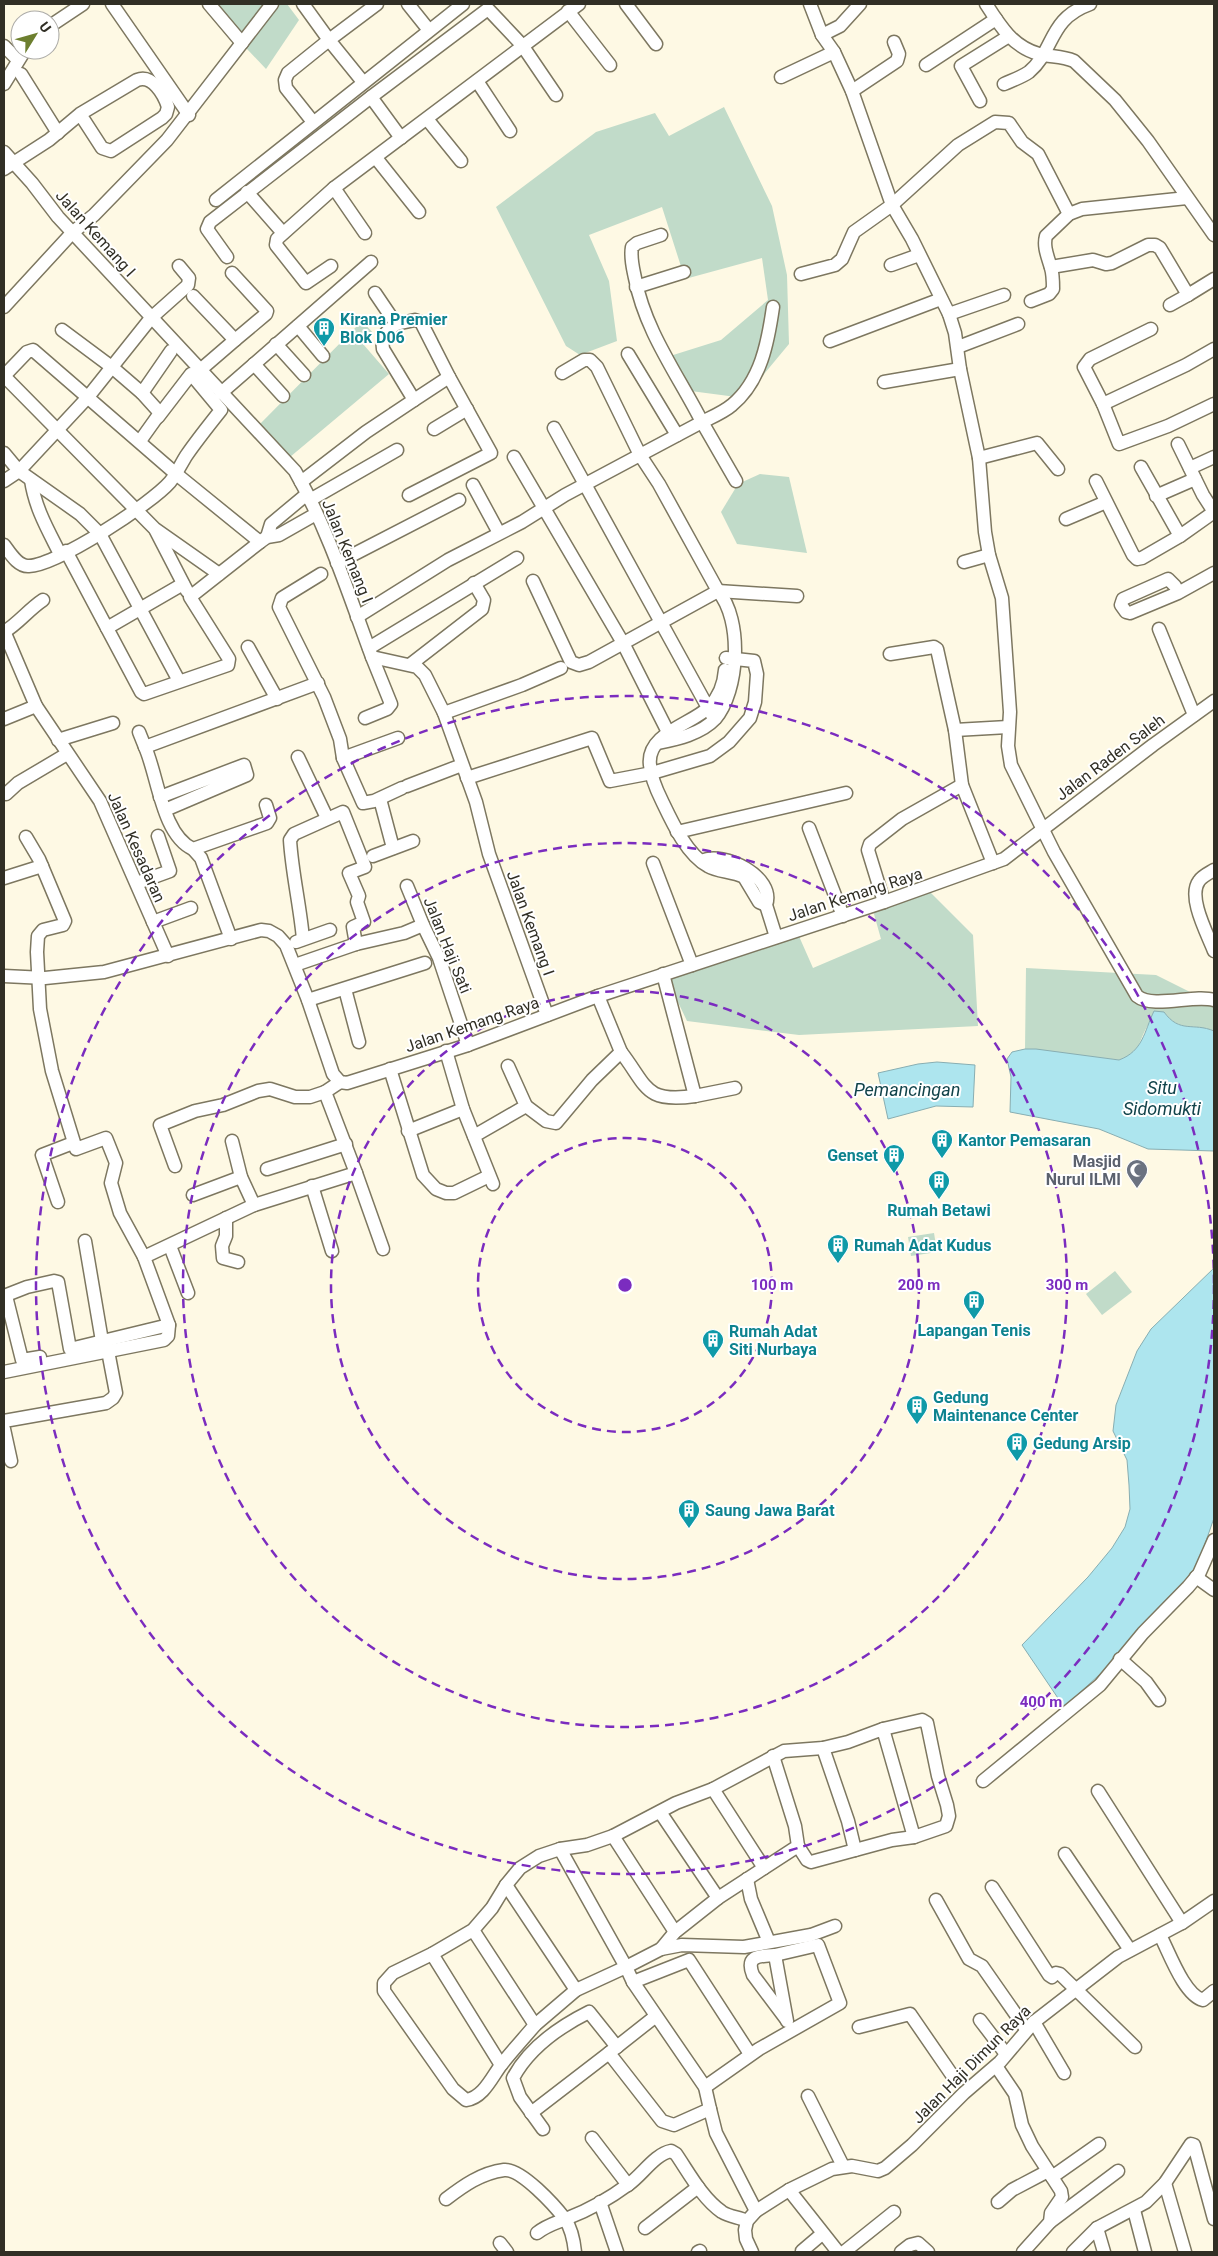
<svg xmlns="http://www.w3.org/2000/svg" width="1218" height="2256" font-family="Roboto,sans-serif">
	<style>
		.green { fill: #c1dbc9 }
		.water { fill: #ade5ee; stroke: #88aeb2 }
		.lines { fill: none; stroke-linecap: round; stroke-linejoin: round }
		.minor-casing { stroke: #7d7760; stroke-width: 15 }
		.minor { stroke: #fff; stroke-width: 12 }
		.ring { fill: none; stroke: #7b2cbf; stroke-width: 2.5; stroke-dasharray: 9 6 }
		.labels { text-anchor: middle; stroke-width: 4; stroke-linejoin: round; paint-order: stroke }
		.street-label { font-size: 16px; fill: #312f25; stroke: #fff }
		.culture-label { font-size: 16px; font-weight: bold; fill: #0d838f; stroke: #fff; text-anchor: start }
		.worship-label { font-size: 16px; font-weight: bold; fill: #5b616d; stroke: #fff; text-anchor: end }
		.water-label { font-size: 18px; font-style: italic; fill: #11434a; stroke: #fff }
		.centre { fill: #7b2cbf; stroke: #fff; stroke-width: 2.5 }
		.ring-label { font-size: 15px; text-anchor: middle; font-weight: bold; fill: #7b2cbf; stroke: #fff; stroke-width: 4; stroke-linejoin: round; paint-order: stroke }
	</style>
	<rect width="100%" height="100%" fill="#fef9e4"/>
	<!-- green -->
	<g class="green">
		<polygon points="219,4 287,4 299,20 266,69 211,11"/>
		<polygon points="724,107 772,206 787,275 789,344 744,398 683,390 670,356 721,340 768,300 762,258 685,279 662,207 589,235 609,281 617,341 580,355 566,346 496,207 596,132 655,113 669,136"/>
		<polygon points="362,321 374,334 363,344 389,374 290,457 259,425"/>
		<polygon points="760,474 789,477 807,553 737,544 721,512 738,484"/>
		<polygon points="929,891 973,935 978,1026 799,1035 687,1021 667,979 798,934 813,968 881,939 872,907"/>
		<path d="M1026 968 1156 975 1198 996 1214 998V1031C1193 1022 1180 1034 1164 1012 1159 1016 1151 1019 1148 1025 1138 1042 1141 1052 1119 1060L1025 1049Z"/>
		<polygon points="934,1233 937,1252 911,1256 908,1237"/>
		<polygon points="1115,1271 1132,1292 1102,1315 1086,1294"/>
	</g>
	<!-- water -->
	<g class="water">
		<path d="M1154 1011 1164 1012C1180 1034 1193 1022 1214 1031V1151L1148 1149 1099 1129 1010 1112 1011 1077 1007 1059 1012 1052 1025 1049H1036L1119 1060C1143 1051 1144 1032 1154 1011Z"/>
		<polygon points="937,1062 975,1065 973,1107 936,1106 888,1119 878,1073 918,1064"/>
		<polygon points="1214,1268 1214,1518 1199,1561 1189,1579 1110,1665 1064,1707 1022,1645 1088,1577 1112,1548 1125,1527 1130,1509 1129,1485 1127,1460 1113,1431 1116,1405 1137,1351 1151,1329"/>
	</g>
	<g class="lines">
		<!-- minor casing -->
		<g class="minor-casing">
			<g id="minor">
				<polyline points="112,4 189,115"/>
				<polyline points="209,4 242,43"/>
				<polyline points="303,4 329,40 288,73 285,80 286,88 313,122"/>
				<polyline points="408,4 428,29"/>
				<polyline points="626,4 656,44"/>
				<path d="M810 4 822 35 834 52 852 91 892 205 912 239 949 314 955 333 960 369 979 458 985 532 989 555 1002 598 1010 712 1008 746 1011 765 1054 852 1137 996C1153 1009 1194 994 1214 1000"/>
				<path d="M986 4C1000 26 1013 47 1039 54 1051 57 1062 56 1074 61L1115 100 1148 141 1214 235"/>
				<polyline points="568,11 610,65"/>
				<polyline points="50,26 83,4"/>
				<polyline points="822,35 840,26 860,4"/>
				<polyline points="4,46 18,60"/>
				<polyline points="926,65 996,19"/>
				<polyline points="21,74 58,133"/>
				<polyline points="781,77 834,52"/>
				<polyline points="477,81 510,131"/>
				<polyline points="363,82 329,40 377,4"/>
				<polyline points="4,84 25,50"/>
				<path d="M1004 84C1013 80 1022 77 1029 72 1055 50 1048 19 1090 4"/>
				<polyline points="852,91 897,61 899,54 894,42"/>
				<polyline points="371,97 401,138"/>
				<polyline points="980,101 961,66 1009,36"/>
				<polyline points="427,119 461,161"/>
				<path d="M4 152 32 183 58 217 295 471C328 529 349 595 372 657L417 667 425 675 444 713 476 802 489 854 547 1015"/>
				<polyline points="376,158 419,212"/>
				<path d="M4 169 49 140 80 114 137 80C152 74 164 94 168 107L166 114 162 118 111 151 102 148 80 114"/>
				<polyline points="334,188 365,233"/>
				<polyline points="247,192 283,233"/>
				<polyline points="216,200 463,4"/>
				<polyline points="227,257 207,229 210,222 371,97 488,9 522,45 556,95"/>
				<polyline points="891,265 919,255"/>
				<polyline points="331,266 306,283 276,245 277,239 334,188 579,4"/>
				<polyline points="1051,267 1093,260 1106,264 1112,263 1148,245 1155,245 1160,248 1188,295 1214,279"/>
				<polyline points="232,273 267,311 266,314 235,340"/>
				<polyline points="801,274 835,265 842,259 854,232 892,205 958,145 995,122 1009,123 1022,142 1038,154 1069,214"/>
				<polyline points="636,287 684,272"/>
				<polyline points="375,293 396,324 415,320 421,322 449,377 491,453 409,495"/>
				<polyline points="193,296 235,340 199,371"/>
				<path d="M1031 301 1049 294 1053 289C1053 282 1053 274 1051 268 1048 257 1043 247 1046 236L1069 214 1082 209 1187 198"/>
				<polyline points="1170,305 1188,295"/>
				<polyline points="4,307 72,233 94,215 167,140 272,4"/>
				<polyline points="949,314 1004,295"/>
				<polyline points="298,326 323,356"/>
				<polyline points="1151,329 1090,359 1084,367 1103,404 1119,444 1168,426 1214,404"/>
				<polyline points="62,330 113,368 142,393 171,351"/>
				<polyline points="830,341 941,299"/>
				<polyline points="276,344 304,375"/>
				<polyline points="958,347 1018,324"/>
				<polyline points="628,354 677,435"/>
				<polyline points="254,364 283,396"/>
				<path d="M562 373 584 360H590L597 367 640 455 702 422C678 375 645 331 635 278 633 268 630 258 632 247L637 243 661 235"/>
				<polyline points="4,376 27,352 33,350 175,473 260,542"/>
				<polyline points="4,376 155,529 219,574"/>
				<polyline points="884,382 960,369"/>
				<polyline points="221,393 371,262"/>
				<polyline points="414,400 449,377"/>
				<polyline points="1103,404 1186,365 1214,349"/>
				<polyline points="554,428 712,715"/>
				<polyline points="434,429 467,409"/>
				<polyline points="140,441 160,413 142,393"/>
				<polyline points="1178,444 1203,495 1214,512"/>
				<polyline points="4,453 19,471 80,514 100,534 179,681"/>
				<polyline points="514,457 623,643 671,738"/>
				<polyline points="979,458 1037,443 1058,469"/>
				<polyline points="1141,467 1180,536"/>
				<polyline points="1190,468 1214,457"/>
				<path d="M31 480C35 508 48 530 60 554"/>
				<polyline points="4,481 19,471 88,397 151,318 188,285 189,278 179,266"/>
				<path d="M736 481 702 422C712 417 724 412 732 405 761 381 768 342 773 307"/>
				<polyline points="1096,481 1133,555 1137,559 1142,558 1180,536 1214,512"/>
				<path d="M301 482 366 432 414 400 383 349C381 335 386 332 396 324"/>
				<polyline points="473,485 499,533"/>
				<polyline points="1156,496 1195,479"/>
				<polyline points="310,500 397,450"/>
				<polyline points="1066,519 1106,502"/>
				<polyline points="156,531 187,591"/>
				<polyline points="267,537 271,524 307,494"/>
				<path d="M4 545C10 553 18 567 29 566 57 565 151 504 170 482 176 475 181 464 186 456 197 440 209 425 221 410L191 374 158 417"/>
				<polyline points="66,551 141,692 144,694 228,665 229,659 190,597 260,542 267,537 279,535 316,514"/>
				<polyline points="964,562 989,555"/>
				<polyline points="337,563 459,500"/>
				<polyline points="321,574 282,598 279,607 324,697 340,739 343,758 363,803 374,801 402,788"/>
				<polyline points="533,581 571,662 579,665 589,662 718,591 797,596"/>
				<polyline points="1178,593 1175,586 1168,579 1123,599 1121,605 1126,612 1130,613 1178,593 1214,573"/>
				<path d="M357 617 448 560 522 522 565 495 640 455 659 484 718 591C743 620 739 691 715 719 701 734 677 739 658 743"/>
				<polyline points="107,628 183,584"/>
				<polyline points="1159,629 1194,715"/>
				<polyline points="4,631 36,706 100,801 168,956"/>
				<path d="M4 632C19 623 28 610 43 600"/>
				<polyline points="248,647 277,699"/>
				<polyline points="369,648 517,558"/>
				<polyline points="890,654 934,647 937,649 955,730 962,785 993,863"/>
				<polyline points="411,664 482,609 484,600 474,583"/>
				<path d="M725 670C724 684 720 696 709 707 693 724 646 733 650 765 651 777 657 791 662 801 672 822 687 855 708 866 718 872 733 871 744 877L759 902 766 905"/>
				<polyline points="444,713 522,685 561,668"/>
				<polyline points="365,718 387,709 391,704 372,657"/>
				<polyline points="4,719 36,706"/>
				<polyline points="955,730 1008,727"/>
				<polyline points="139,732 145,747"/>
				<polyline points="58,740 113,723"/>
				<polyline points="298,757 327,818"/>
				<polyline points="343,758 398,738"/>
				<polyline points="467,778 592,738 610,781 652,773 710,756 729,742 750,718 755,702 757,674 754,661 726,658"/>
				<polyline points="407,786 462,765"/>
				<polyline points="6,794 18,783 67,754"/>
				<polyline points="160,797 244,765 247,775 165,810"/>
				<polyline points="380,799 393,848"/>
				<path d="M266 805 270 818 267 823 193 849C162 835 158 776 145 747L318 683"/>
				<polyline points="809,828 843,916"/>
				<polyline points="677,832 846,793"/>
				<polyline points="26,837 39,859 65,921 63,925 43,930 38,936 37,952 40,1009 52,1071 76,1149 106,1138 116,1163 111,1183 120,1213 144,1257"/>
				<polyline points="193,849 201,858 231,939"/>
				<polyline points="373,856 413,841"/>
				<path d="M702 861C723 850 776 877 766 905L776 937"/>
				<polyline points="653,863 692,965"/>
				<path d="M1214 870C1209 873 1202 876 1199 881 1187 897 1208 935 1214 951"/>
				<polyline points="4,878 42,866"/>
				<polyline points="137,883 170,871 158,836"/>
				<polyline points="407,886 423,925 439,958 468,1045"/>
				<polyline points="884,902 868,850 870,844 902,819 962,785"/>
				<polyline points="153,922 191,908"/>
				<path d="M303 939C300 905 292 873 290 840L294 834 343 812 365 867 349 873 359 896 357 902 364 922 353 927 356 944"/>
				<polyline points="296,942 330,930"/>
				<polyline points="295,965 356,944 404,933 423,925"/>
				<polyline points="663,974 695,1096 735,1088"/>
				<polyline points="4,976 45,978 104,972 261,930 269,931 278,936 286,945 308,1000 333,1074 340,1082 347,1083 468,1045 598,996 884,902 1004,859 1153,745 1214,701"/>
				<polyline points="345,989 359,1042"/>
				<polyline points="308,1000 425,963"/>
				<polyline points="446,1051 463,1109 493,1184"/>
				<path d="M621 1052C648 1087 644 1103 695 1096"/>
				<polyline points="390,1069 423,1175 436,1189 446,1193 454,1193 489,1176"/>
				<polyline points="526,1106 546,1121 556,1123 592,1080 621,1052 598,996"/>
				<polyline points="408,1131 463,1109"/>
				<polyline points="474,1136 526,1106 508,1066"/>
				<polyline points="232,1141 241,1177 254,1205"/>
				<polyline points="175,1166 160,1125 195,1111 223,1105 258,1091 270,1089 295,1097 310,1097 325,1092"/>
				<polyline points="267,1169 346,1144"/>
				<polyline points="356,1173 383,1249"/>
				<polyline points="312,1186 332,1251"/>
				<polyline points="193,1195 241,1177"/>
				<polyline points="58,1202 42,1155 73,1143"/>
				<polyline points="226,1218 226,1236 222,1246 223,1258 238,1262"/>
				<polyline points="85,1241 102,1341"/>
				<polyline points="170,1246 188,1293"/>
				<polyline points="4,1296 27,1287 54,1281 58,1282 70,1349 169,1325"/>
				<polyline points="6,1296 22,1360 40,1357"/>
				<polyline points="4,1372 164,1340 168,1336 169,1325 144,1257 254,1205 356,1173 325,1092 340,1082"/>
				<polyline points="4,1421 106,1403 113,1398 116,1393 108,1351"/>
				<polyline points="4,1429 11,1461"/>
				<polyline points="1196,1577 1214,1590"/>
				<polyline points="1120,1659 1146,1682 1159,1700"/>
				<polyline points="823,1748 848,1821 855,1850"/>
				<polyline points="983,1781 1100,1685 1143,1633 1188,1587 1199,1574 1214,1540"/>
				<polyline points="713,1789 764,1868"/>
				<polyline points="1098,1791 1182,1923"/>
				<polyline points="660,1812 718,1898"/>
				<polyline points="613,1836 675,1932"/>
				<polyline points="798,1846 807,1860 811,1862 892,1840 914,1837 946,1826 949,1816 947,1805 938,1776 927,1723 922,1720 883,1729"/>
				<polyline points="1065,1854 1130,1950"/>
				<polyline points="747,1879 751,1899 769,1942"/>
				<polyline points="506,1885 576,1990"/>
				<polyline points="992,1887 1049,1975 1052,1977 1056,1973 1060,1974 1135,2047"/>
				<polyline points="936,1900 969,1959 982,1966 1026,2029"/>
				<path d="M473 1930 535 2025C524 2038 512 2051 501 2065 492 2077 483 2098 466 2100L453 2089 384 1991V1983L393 1973 432 1954 473 1930 492 1908 506 1885 520 1868 539 1856 560 1849 587 1845 613 1836 676 1803 713 1789 784 1751 823 1748 848 1742 883 1729 914 1837"/>
				<path d="M1160 1935C1169 1952 1184 1995 1203 2000L1214 1991"/>
				<polyline points="661,1949 682,1945 744,1947 811,1935 835,1926"/>
				<polyline points="432,1954 501,2065"/>
				<path d="M775 1955C760 1956 745 1955 753 1975L786 2019"/>
				<polyline points="633,1982 689,1960 750,2054"/>
				<polyline points="656,2016 609,2053 662,2121 674,2125 710,2109 705,2087 633,1982 626,1967 661,1949 675,1932 718,1898 798,1846 795,1826 773,1756"/>
				<polyline points="980,2020 1006,2054"/>
				<polyline points="1034,2022 1064,2073"/>
				<polyline points="535,2025 576,1990 626,1967 560,1849"/>
				<polyline points="859,2027 910,2014 952,2075"/>
				<polyline points="996,2066 1015,2094 1022,2125 1032,2146 1061,2191 1062,2197 1051,2213 1050,2222 1023,2252"/>
				<polyline points="705,2087 759,2049 840,2003 818,1945 775,1955 787,2021"/>
				<polyline points="808,2096 843,2166"/>
				<polyline points="710,2109 716,2133 756,2211"/>
				<polyline points="531,2113 609,2053"/>
				<path d="M543 2129 520 2097 513 2078C529 2048 559 2027 589 2012L617 2047"/>
				<polyline points="592,2138 628,2185"/>
				<polyline points="1052,2177 1099,2144"/>
				<polyline points="1165,2183 1185,2252"/>
				<polyline points="789,2190 838,2252"/>
				<path d="M446 2199C463 2186 481 2173 504 2170 521 2168 555 2206 565 2219 571 2228 574 2242 575 2252"/>
				<polyline points="600,2202 617,2252"/>
				<polyline points="998,2202 1012,2190 1048,2171"/>
				<polyline points="1134,2210 1145,2252"/>
				<polyline points="1050,2222 1118,2171"/>
				<polyline points="645,2228 698,2187"/>
				<polyline points="1097,2228 1104,2252"/>
				<path d="M537 2233C547 2225 556 2223 568 2218 589 2210 610 2198 629 2184 642 2175 655 2154 671 2151L676 2154C689 2173 702 2198 722 2212 730 2217 739 2217 747 2221"/>
				<polyline points="500,2243 507,2252"/>
				<polyline points="802,2251 822,2234"/>
				<polyline points="698,2252 700,2251"/>
				<polyline points="752,2252 746,2239 745,2230 747,2221 756,2211 789,2190 832,2169 852,2166 878,2171 885,2168 912,2145 964,2093 1000,2062 1034,2022 1118,1957 1182,1923 1214,1901"/>
				<polyline points="844,2252 894,2212"/>
				<polyline points="901,2252 910,2245 918,2243 928,2252"/>
				<polyline points="1073,2252 1097,2228 1146,2202 1165,2183 1191,2144 1194,2145 1214,2219"/>
			</g>
		</g>
		<!-- minor -->
		<use href="#minor" class="minor"/>
	</g>
	<!-- distance rings -->
	<g class="ring">
		<circle cx="625" cy="1285" r="147"/>
		<circle cx="625" cy="1285" r="294"/>
		<circle cx="625" cy="1285" r="442"/>
		<circle cx="625" cy="1285" r="589"/>
	</g>
	<!-- icons -->
	<defs>
		<g id="building-pin" transform="scale(1.125)"><path d="M0 17L-7.5 6A9.5 9.5 0 1 1 7.5 6Z" fill="#0f9aa8" stroke="#fff"/><path d="M-4-6H4V6H1V3H-1V6H-4ZM-2.5-4.3h1.7v1.8h-1.7ZM.8-4.3h1.7v1.8H.8ZM-2.5-1h1.7V.8h-1.7ZM.8-1h1.7V.8H.8Z" fill="#fff"/></g>
		<g id="mosque-pin" transform="scale(1.125)"><path d="M0 17L-7.5 6A9.5 9.5 0 1 1 7.5 6Z" fill="#6b7280" stroke="#fff"/><path d="M3.5-4.9A6 6 0 1 0 3.5 4.9A5 5 0 1 1 3.5-4.9Z" fill="#fff"/></g>
	</defs>
	<g fill-rule="evenodd">
		<use href="#building-pin" x="324" y="328"/>
		<use href="#building-pin" x="942" y="1140"/>
		<use href="#building-pin" x="894" y="1155"/>
		<use href="#mosque-pin" x="1137" y="1170"/>
		<use href="#building-pin" x="939" y="1181"/>
		<use href="#building-pin" x="838" y="1245"/>
		<use href="#building-pin" x="974" y="1301"/>
		<use href="#building-pin" x="713" y="1340"/>
		<use href="#building-pin" x="917" y="1406"/>
		<use href="#building-pin" x="1017" y="1443"/>
		<use href="#building-pin" x="689" y="1510"/>
	</g>
	<g class="labels">
		<!-- street labels -->
		<g class="street-label">
			<text transform="translate(96 233) rotate(48)" y="6">Jalan Kemang I</text>
			<text transform="translate(348 551) rotate(68)" y="6">Jalan Kemang I</text>
			<text transform="translate(1110 757) rotate(-37)" y="6">Jalan Raden Saleh</text>
			<text transform="translate(137 847) rotate(66)" y="6">Jalan Kesadaran</text>
			<text transform="translate(855 894) rotate(-18)" y="6">Jalan Kemang Raya</text>
			<text transform="translate(531 923) rotate(70)" y="6">Jalan Kemang I</text>
			<text transform="translate(448 945) rotate(68)" y="6">Jalan Haji Sati</text>
			<text transform="translate(472 1024) rotate(-19)" y="6">Jalan Kemang Raya</text>
			<text transform="translate(971 2064) rotate(-45)" y="6">Jalan Haji Dimun Raya</text>
		</g>
		<!-- culture labels -->
		<g class="culture-label">
			<text x="340" y="325">Kirana Premier<tspan x="340" dy="18">Blok D06</tspan></text>
			<text x="958" y="1146">Kantor Pemasaran</text>
			<text x="878" y="1161" text-anchor="end">Genset</text>
			<text x="939" y="1216" text-anchor="middle">Rumah Betawi</text>
			<text x="854" y="1251">Rumah Adat Kudus</text>
			<text x="974" y="1336" text-anchor="middle">Lapangan Tenis</text>
			<text x="729" y="1337">Rumah Adat<tspan x="729" dy="18">Siti Nurbaya</tspan></text>
			<text x="933" y="1403">Gedung<tspan x="933" dy="18">Maintenance Center</tspan></text>
			<text x="1033" y="1449">Gedung Arsip</text>
			<text x="705" y="1516">Saung Jawa Barat</text>
		</g>
		<!-- worship labels -->
		<g class="worship-label">
			<text x="1121" y="1167">Masjid<tspan x="1121" dy="18">Nurul ILMI</tspan></text>
		</g>
		<!-- water labels -->
		<g class="water-label">
			<text x="1162" y="1094">Situ<tspan x="1162" dy="21">Sidomukti</tspan></text>
			<text x="907" y="1096">Pemancingan</text>
		</g>
	</g>
	<circle cx="625" cy="1285" r="8" class="centre"/>
	<g class="ring-label">
		<text x="772" y="1290">100 m</text>
		<text x="919" y="1290">200 m</text>
		<text x="1067" y="1290">300 m</text>
		<text x="1041" y="1707">400 m</text>
	</g>
	<!-- border -->
	<rect width="1218" height="2256" fill="none" stroke="#312f25" stroke-width="10"/>
	<!-- north arrow -->
	<g transform="translate(35 35) rotate(53)"><circle r="24" fill="#ffffff" stroke="#adaca8"/>
	<path d="M0-4L9 19L0 12L-9 19Z" fill="#6d7f2f"/>
	<text y="-8" font-size="14" font-weight="bold" text-anchor="middle" fill="#312f25">U</text>
	</g>
</svg>
